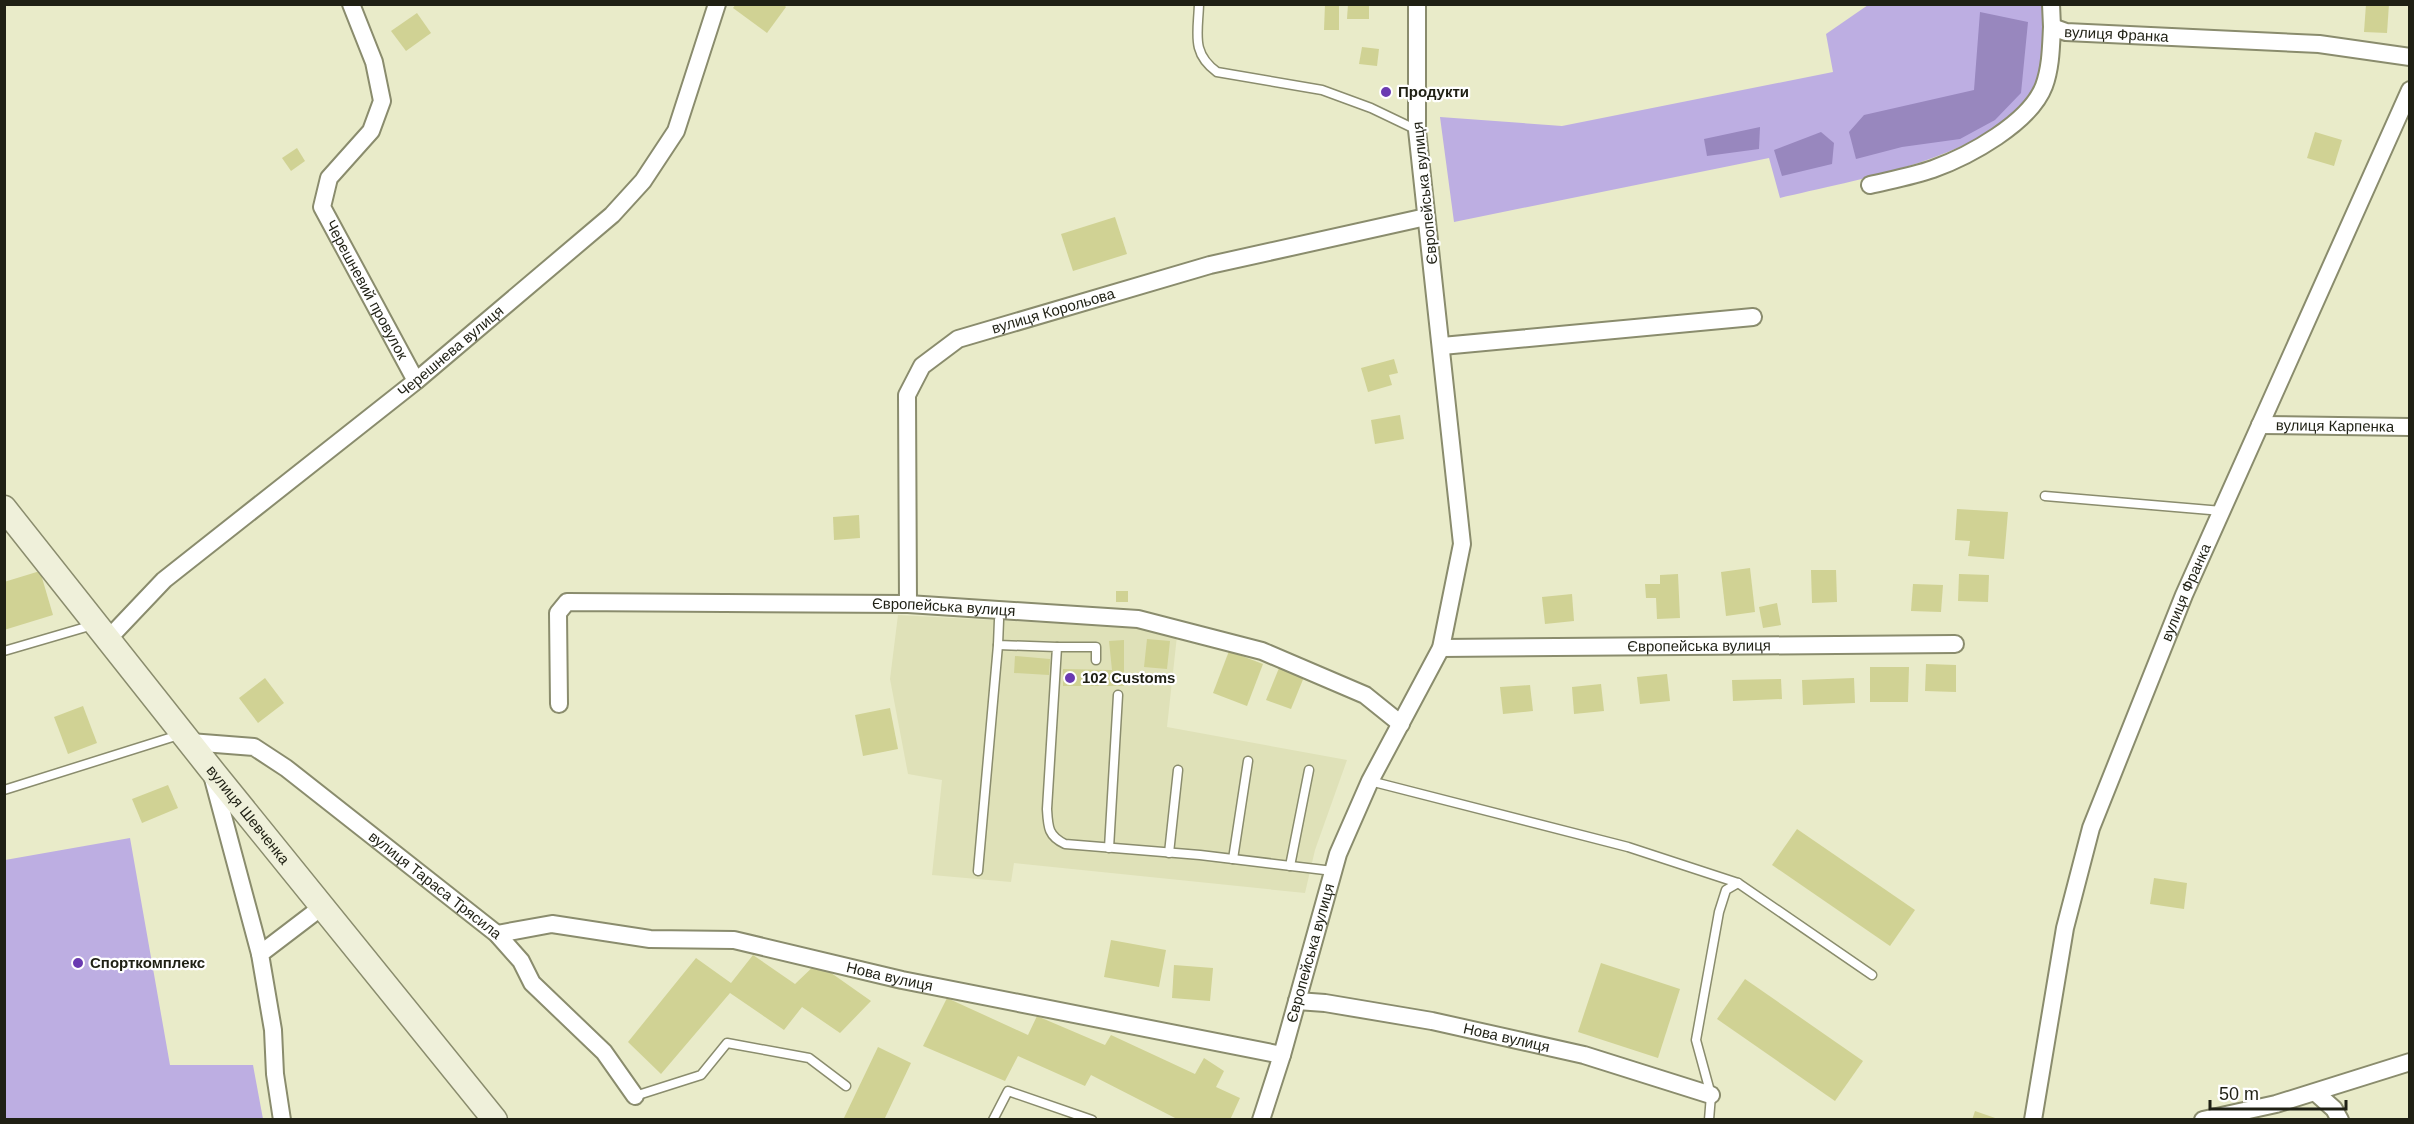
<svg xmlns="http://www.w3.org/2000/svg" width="2414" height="1124" font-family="Helvetica,sans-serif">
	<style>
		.built { fill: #dfe1b8 }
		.green { fill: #bdaee2 }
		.water { fill: #9887be }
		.building { fill: #d0d294 }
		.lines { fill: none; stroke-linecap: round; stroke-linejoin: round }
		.service-casing { stroke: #8a8c6d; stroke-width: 11 }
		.minor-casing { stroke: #8a8c6d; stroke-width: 20 }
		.secondary-casing { stroke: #8a8c6d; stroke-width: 27 }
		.service { stroke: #fff; stroke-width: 8 }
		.minor { stroke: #fff; stroke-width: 16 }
		.secondary { stroke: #eff0da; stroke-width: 24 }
		.poi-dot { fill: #6a3ab1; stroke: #fff; stroke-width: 2 }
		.labels { text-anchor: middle; stroke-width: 4.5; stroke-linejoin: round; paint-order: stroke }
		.street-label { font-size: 15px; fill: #1f2014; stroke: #fff }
		.poi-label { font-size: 15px; font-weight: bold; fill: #1f2014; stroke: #fff; text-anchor: start }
	</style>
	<rect width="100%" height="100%" fill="#e9ebc9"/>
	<!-- built -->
	<polygon class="built" points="898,615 1141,628 1177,636 1167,727 1347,760 1315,850 1305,893 1014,863 1011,882 932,875 942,780 908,774 890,679"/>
	<!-- green -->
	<g class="green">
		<path d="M1868 5H2044C2043 23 2043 67 2036 82 2003 157 1852 180 1780 198L1769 158 1454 222 1440 117 1562 126 1833 72 1826 34Z"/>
		<polygon points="130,838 170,1065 253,1065 263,1119 5,1119 5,860"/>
	</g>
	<!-- water -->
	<g class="water">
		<polygon points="1980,12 2028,22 2021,93 1995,120 1960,139 1902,147 1856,159 1849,132 1864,115 1974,90"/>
		<polygon points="1760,127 1759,149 1707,156 1704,139"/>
		<polygon points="1821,132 1834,143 1832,164 1782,176 1774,150"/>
	</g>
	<!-- building -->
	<g class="building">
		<polygon points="736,4 783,4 786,7 767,33 733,8"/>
		<polygon points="1325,4 1339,4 1339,30 1324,30"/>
		<polygon points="1348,4 1369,4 1369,19 1347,19"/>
		<polygon points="2366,4 2389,4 2387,33 2364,32"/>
		<polygon points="417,13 431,33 406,51 391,31"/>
		<polygon points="1362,47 1379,49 1377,66 1359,64"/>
		<polygon points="2315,132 2342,140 2334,166 2307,158"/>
		<polygon points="297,148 305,161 291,171 282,158"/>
		<polygon points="1115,217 1127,254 1073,271 1061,234"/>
		<polygon points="1394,359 1398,373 1389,375 1392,385 1368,392 1361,368"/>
		<polygon points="1400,415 1404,439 1375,444 1371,420"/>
		<polygon points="1957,509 2008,512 2004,559 1968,556 1970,541 1955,540"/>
		<polygon points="859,515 860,538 834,540 833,517"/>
		<polygon points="1750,568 1755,612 1726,616 1721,572"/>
		<polygon points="1811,570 1836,570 1837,602 1812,603"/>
		<polygon points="40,571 53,615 4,630 4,582"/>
		<polygon points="1678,574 1680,618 1657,619 1656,598 1646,598 1645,584 1660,584 1660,575"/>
		<polygon points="1959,574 1989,575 1988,602 1958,601"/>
		<polygon points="1913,584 1943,585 1941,612 1911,611"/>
		<rect x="1116" y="591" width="12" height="11"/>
		<polygon points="1572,594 1574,621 1545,624 1542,597"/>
		<polygon points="1777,603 1781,625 1763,628 1759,607"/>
		<polygon points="1147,639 1170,641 1167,669 1144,667"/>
		<polygon points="1124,640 1124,686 1063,686 1063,669 1112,670 1109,641"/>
		<polygon points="1229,651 1263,664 1247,706 1213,693"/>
		<polygon points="1015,656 1050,659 1049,675 1014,673"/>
		<polygon points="1926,664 1956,665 1956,692 1925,691"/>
		<polygon points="1870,667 1909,667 1908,702 1870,702"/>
		<polygon points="1279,668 1304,677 1291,709 1266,700"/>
		<polygon points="1667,674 1670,701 1640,704 1637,677"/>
		<polygon points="265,678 284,703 258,723 239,698"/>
		<polygon points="1854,678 1855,703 1803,705 1802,680"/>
		<polygon points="1781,679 1782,699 1733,701 1732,680"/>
		<polygon points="1601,684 1604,711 1574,714 1572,687"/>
		<polygon points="1530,685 1533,711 1503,714 1500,687"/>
		<polygon points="83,706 97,743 68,754 54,717"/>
		<polygon points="890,708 898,749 863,756 855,715"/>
		<polygon points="168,785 178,808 142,823 132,799"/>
		<polygon points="1797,829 1915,910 1890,946 1772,865"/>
		<polygon points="2154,878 2187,883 2184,909 2150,904"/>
		<polygon points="1111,940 1166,950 1159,987 1104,977"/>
		<polygon points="753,955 795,984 817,963 871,1001 840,1033 802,1007 784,1030 730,993 661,1074 628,1042 696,958 731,983"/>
		<polygon points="1601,963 1680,989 1658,1058 1578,1032"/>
		<polygon points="1174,965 1213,968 1210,1001 1172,998"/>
		<polygon points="1745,979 1863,1061 1835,1101 1717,1019"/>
		<polygon points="947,998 1028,1035 1037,1016 1105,1045 1111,1035 1195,1074 1204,1058 1224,1071 1216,1087 1240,1098 1230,1120 1179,1120 1091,1075 1085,1086 1018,1056 1005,1081 923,1046"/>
		<polygon points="878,1047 911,1063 884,1120 843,1120"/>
		<polygon points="1975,1111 1998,1119 1998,1120 1972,1120"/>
	</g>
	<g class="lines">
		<!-- service casing -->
		<g class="service-casing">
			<g id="service">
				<path d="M1199 4C1198 34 1191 53 1217 72L1322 90 1371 108 1417 130"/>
				<polyline points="2045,496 2222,511"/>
				<path d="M999 620 998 645 1057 647 1047 809C1048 827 1048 836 1065 844L1200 855 1333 871"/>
				<polyline points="1057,647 1096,647 1096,660"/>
				<polyline points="4,651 93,625"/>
				<polyline points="1370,781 1628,847 1738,883 1872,975"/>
				<polyline points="4,790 182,734"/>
				<polyline points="1109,848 1118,695"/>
				<polyline points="1169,853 1178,770"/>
				<polyline points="1233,859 1248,761"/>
				<polyline points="1290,866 1309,770"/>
				<polyline points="978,871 998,645"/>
				<polyline points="635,1096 701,1075 727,1043 809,1058 846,1086"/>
				<polyline points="993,1120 1008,1091 1092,1120"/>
				<polyline points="1709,1120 1711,1095 1696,1040 1719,912 1726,890 1738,883"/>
			</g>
		</g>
		<!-- minor casing -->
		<g class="minor-casing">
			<g id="minor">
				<path id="s1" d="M351 4 374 62 382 101 371 131 329 178 322 207 416 381"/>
				<polyline points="2051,4 2052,27"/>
				<path id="s2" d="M1870 185C1891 180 1913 176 1933 169 1969 156 2030 123 2044 86 2051 67 2051 46 2052 27L2066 32 2319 44 2410 57"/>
				<polyline points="1442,346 1753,317"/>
				<path id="s3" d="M2260 425 2410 427"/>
				<path id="s4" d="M908 604 907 395 922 366 958 339 1210 265 1426 217"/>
				<path id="s5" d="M108 639 164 580 416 381 612 215 643 181 676 131 717 4"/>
				<path id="s6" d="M1441 648 1955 644"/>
				<path id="s7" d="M559 704 558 613 567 602 908 604 1138 619 1262 651 1365 695 1401 724"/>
				<path id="s8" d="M190 742 254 747 286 768 497 934 521 961 532 983 604 1052 635 1096"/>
				<polyline points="212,775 260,954"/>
				<path id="s9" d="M497 934 552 924 650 939 734 940 902 980 1282 1055"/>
				<path id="s10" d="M1297 1001 1325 1003 1432 1021 1584 1055 1711 1095"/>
				<polyline points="2316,1093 2334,1109 2340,1120"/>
				<polyline points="282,1120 275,1074 273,1030 260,954 323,906"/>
				<path id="s11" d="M1261 1120 1282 1055 1338 854 1370 781 1441 648 1462 544 1417 130V4"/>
				<path id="s12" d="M2033 1120 2065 928 2091 828 2184 595 2410 90"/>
				<polyline points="2203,1120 2276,1104 2410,1062"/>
			</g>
		</g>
		<!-- secondary casing -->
		<g class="secondary-casing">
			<g id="secondary">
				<path id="s13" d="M4 508 210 768 495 1120"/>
			</g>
		</g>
		<!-- service -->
		<use href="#service" class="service"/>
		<!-- minor -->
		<use href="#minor" class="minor"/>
		<!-- secondary -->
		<use href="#secondary" class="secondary"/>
	</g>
	<!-- markers -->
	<g class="poi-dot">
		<circle cx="1386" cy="92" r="6"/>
		<circle cx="1070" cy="678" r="6"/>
		<circle cx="78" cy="963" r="6"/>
	</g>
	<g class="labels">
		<!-- street labels -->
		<g class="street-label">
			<text dy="5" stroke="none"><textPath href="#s2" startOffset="332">вулиця Франка</textPath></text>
			<text transform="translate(1425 193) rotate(-96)" y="5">Європейська вулиця</text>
			<text dy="5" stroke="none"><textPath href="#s1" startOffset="321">Черешневий провулок</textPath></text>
			<text dy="5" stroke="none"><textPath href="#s4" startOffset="386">вулиця Корольова</textPath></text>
			<text dy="5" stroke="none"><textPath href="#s5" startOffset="448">Черешнева вулиця</textPath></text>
			<text dy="5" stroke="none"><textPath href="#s3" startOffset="75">вулиця Карпенка</textPath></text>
			<text dy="5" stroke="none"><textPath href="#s12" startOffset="552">вулиця Франка</textPath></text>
			<text dy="5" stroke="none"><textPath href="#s7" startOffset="482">Європейська вулиця</textPath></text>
			<text dy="5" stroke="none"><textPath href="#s6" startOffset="258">Європейська вулиця</textPath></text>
			<text dy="5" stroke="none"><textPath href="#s13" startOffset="392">вулиця Шевченка</textPath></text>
			<text dy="5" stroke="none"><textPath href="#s8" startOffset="292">вулиця Тараса Трясила</textPath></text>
			<text dy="5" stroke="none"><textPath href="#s11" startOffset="174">Європейська вулиця</textPath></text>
			<text dy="5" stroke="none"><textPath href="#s9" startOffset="399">Нова вулиця</textPath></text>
			<text dy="5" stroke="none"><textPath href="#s10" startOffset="213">Нова вулиця</textPath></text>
		</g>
		<!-- poi labels -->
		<g class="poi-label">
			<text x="1398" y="97">Продукти</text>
			<text x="1082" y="683">102 Customs</text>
			<text x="90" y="968">Спорткомплекс</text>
		</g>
	</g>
	<!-- border -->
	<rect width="2414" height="1124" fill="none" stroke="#1f2014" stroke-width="12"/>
	<!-- scale -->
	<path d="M2210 1100v9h136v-9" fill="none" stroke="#1f2014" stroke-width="3"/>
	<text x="2219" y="1100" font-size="18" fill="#1f2014" stroke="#ffffff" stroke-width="4.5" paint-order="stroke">50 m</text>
</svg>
